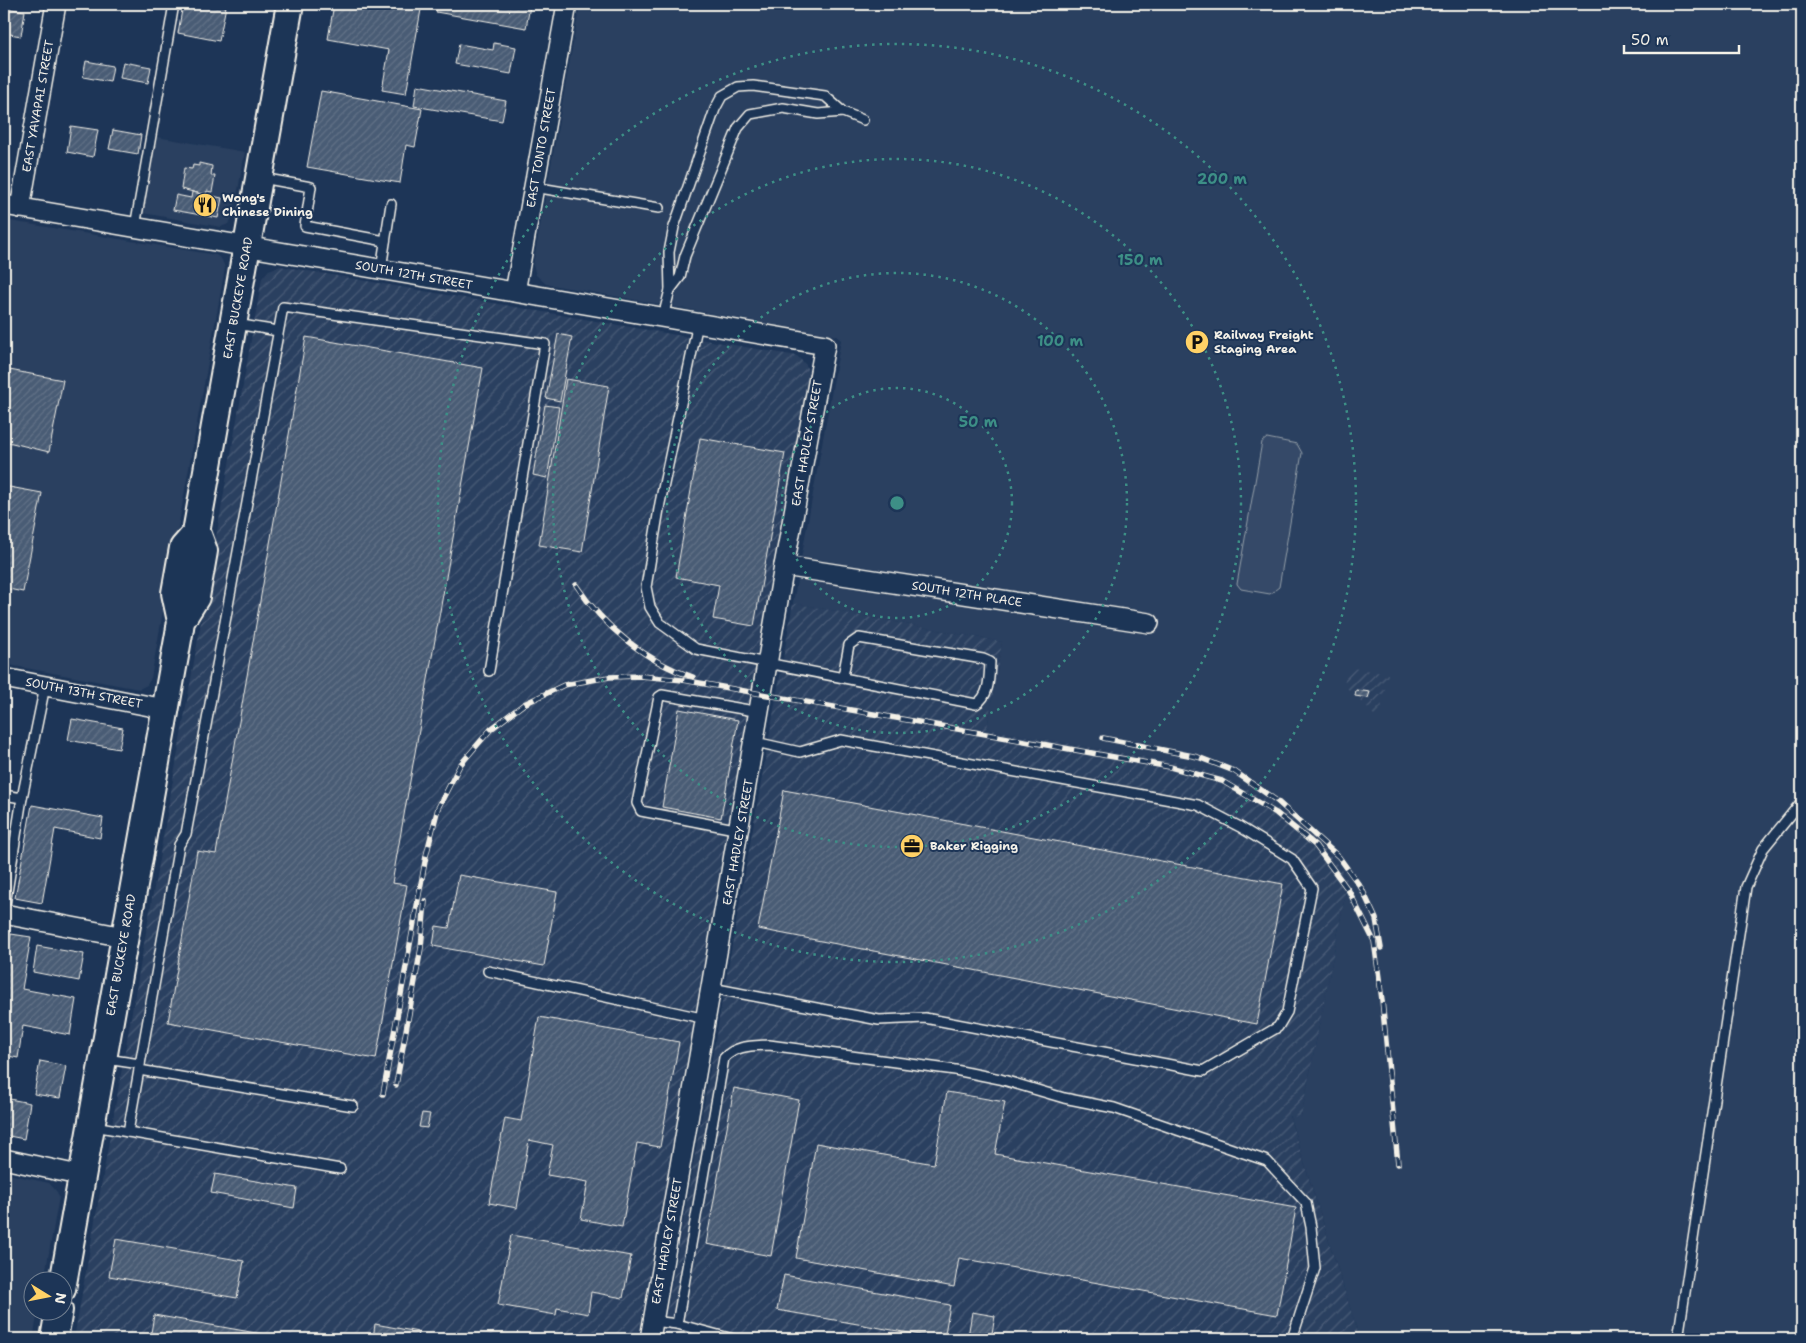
<svg xmlns="http://www.w3.org/2000/svg" width="1806" height="1343" font-family="'Shantell Sans',sans-serif">
	<style>
		.built { fill: #2a4060 }
		.industrial { fill: url(#industrial-furrows) }
		.grass { fill: #354a67; stroke: #949ea8 }
		.building { fill: url(#building-hatch); stroke: #f4f1e8 }
		.lines { fill: none; stroke-linecap: round; stroke-linejoin: round }
		.lane-casing { stroke: #f4f1e8; stroke-width: 12 }
		.street-casing { stroke: #f4f1e8; stroke-width: 22 }
		.secondary-casing { stroke: #f4f1e8; stroke-width: 30 }
		.lane { stroke: #1d3557; stroke-width: 9 }
		.street { stroke: #1d3557; stroke-width: 19 }
		.secondary { stroke: #1d3557; stroke-width: 26 }
		.rail-casing { stroke: #f4f1e8; stroke-width: 5.5 }
		.rail { stroke: #1d3557; stroke-width: 4; stroke-dasharray: 11; stroke-linecap: butt }
		.ring { fill: none; stroke: #3d8f86; stroke-width: 2.5; stroke-dasharray: 2.5 5 }
		.labels { text-anchor: middle; stroke-width: 4; stroke-linejoin: round; paint-order: stroke }
		.street-label { font-size: 12px; fill: #f4f1e8; stroke: #1d3557 }
		.poi-label { font-size: 12px; font-weight: bold; fill: #f4f1e8; stroke: #1d3557; text-anchor: start }
		.centre { fill: #3d8f86; stroke: #1d3557; stroke-width: 2.5 }
		.ring-label { font-size: 15px; text-anchor: middle; font-weight: bold; fill: #3d8f86; stroke: #1d3557; stroke-width: 4; stroke-linejoin: round; paint-order: stroke }
	</style>
	<defs>
		<pattern id="industrial-furrows" width="10" height="10" patternUnits="userSpaceOnUse" patternTransform="scale(1.25)"><rect width="10" height="10" fill="#2a4060"/><path d="M-1 1l2-2M0 10L10 0M9 11l2-2" fill="none" stroke="#4a5c77"/></pattern>
		<pattern id="building-hatch" width="6" height="6" patternUnits="userSpaceOnUse" patternTransform="scale(1.25)"><rect width="6" height="6" fill="#485b74"/><path d="M-1 1l2-2M0 6l6-6M5 7l2-2" fill="none" stroke="#637388"/></pattern>
	</defs>
	<rect width="100%" height="100%" fill="#1d3557"/>
	<filter id="ink" filterUnits="userSpaceOnUse"><feTurbulence type="fractalNoise" baseFrequency=".02" numOctaves="2"/><feDisplacementMap in="SourceGraphic" scale="10" xChannelSelector="R" yChannelSelector="G"/><feConvolveMatrix kernelMatrix="1 2 1 2 8 2 1 2 1" color-interpolation-filters="sRGB"/></filter>
	<g filter="url(#ink)">
		<!-- built -->
		<g class="built">
			<polygon points="580,4 1802,4 1802,1339 1360,1339 1289,1115 1301,1117 1348,881 1340,868 1312,835 1280,809 1250,790 1222,776 1184,764 987,729 1002,642 793,603 841,340 837,336 546,284 536,275 533,265"/>
			<polygon points="157,137 245,152 233,217 228,224 221,227 143,213"/>
			<polygon points="4,220 216,255 222,260 225,268 151,678 147,685 139,689 4,664"/>
			<polygon points="4,1173 49,1183 57,1192 59,1197 44,1280 32,1280 32,1310 38,1311 33,1339 4,1339"/>
		</g>
		<!-- industrial -->
		<g class="industrial">
			<polygon points="280,266 797,356 806,365 810,376 638,1339 74,1339 262,278 269,270"/>
			<polygon points="793,603 1002,642 987,729 1184,764 1222,776 1250,790 1280,809 1312,835 1340,868 1348,881 1301,1117 1289,1116 1360,1339 662,1339"/>
			<polygon points="1347,667 1388,674 1379,720 1344,685"/>
		</g>
		<!-- grass -->
		<polygon class="grass" points="1267,438 1297,444 1302,453 1279,587 1270,594 1241,589 1237,584 1262,442"/>
		<!-- building -->
		<g class="building">
			<polygon points="183,4 226,6 219,41 178,33"/>
			<polygon points="334,4 422,4 406,94 382,90 389,50 328,39"/>
			<polygon points="438,4 519,4 530,6 526,28 436,12"/>
			<polygon points="4,8 25,11 21,36 4,33"/>
			<polygon points="494,43 516,47 511,74 455,64 459,44 493,50"/>
			<polygon points="86,61 113,66 110,82 83,77"/>
			<polygon points="123,62 151,67 148,83 120,78"/>
			<polygon points="417,85 506,101 502,121 414,106"/>
			<polygon points="321,91 422,109 415,147 406,145 400,183 307,167"/>
			<polygon points="71,126 98,130 93,157 67,152"/>
			<polygon points="113,130 141,135 138,154 109,149"/>
			<polygon points="199,163 212,166 211,176 215,176 212,192 207,191 206,195 181,189 184,168 192,169 193,165 199,166"/>
			<polygon points="192,192 222,198 218,218 173,210 176,195 191,198"/>
			<polygon points="558,334 572,337 560,401 546,398"/>
			<polygon points="306,337 483,368 392,883 407,885 376,1059 168,1022 197,851 216,854"/>
			<polygon points="4,369 63,380 49,452 4,441"/>
			<polygon points="566,379 609,386 582,552 539,545"/>
			<polygon points="545,405 559,407 547,478 533,475"/>
			<polygon points="700,438 785,453 754,626 713,619 719,585 676,577"/>
			<polygon points="4,486 42,493 23,592 4,588"/>
			<polygon points="1356,690 1370,692 1368,698 1355,696"/>
			<polygon points="679,709 738,720 721,818 662,807"/>
			<polygon points="72,719 123,728 119,749 68,740"/>
			<polygon points="784,790 1283,884 1257,1024 758,929"/>
			<polygon points="32,805 103,818 100,838 55,829 42,903 15,898"/>
			<polygon points="459,875 557,892 544,966 433,946 436,926 449,928"/>
			<polygon points="11,934 31,937 22,989 76,999 70,1035 23,1026 18,1058 4,1055 4,974"/>
			<polygon points="37,946 84,954 79,981 33,972"/>
			<polygon points="539,1017 679,1042 660,1147 637,1143 622,1227 581,1219 588,1182 547,1175 553,1145 529,1140 517,1208 489,1203 505,1118 521,1121"/>
			<polygon points="40,1061 66,1066 60,1098 34,1094"/>
			<polygon points="734,1088 799,1100 771,1256 706,1244"/>
			<polygon points="947,1092 1005,1102 995,1154 1296,1208 1277,1315 959,1258 954,1287 796,1258 816,1143 934,1164"/>
			<polygon points="4,1098 30,1103 24,1139 4,1135 6,1123 4,1122"/>
			<polygon points="422,1113 430,1114 427,1128 419,1127"/>
			<polygon points="215,1174 297,1188 294,1208 211,1193"/>
			<polygon points="511,1235 631,1256 623,1298 591,1292 588,1314 557,1308 556,1315 498,1305"/>
			<polygon points="116,1239 244,1261 237,1298 109,1276"/>
			<polygon points="784,1275 950,1305 944,1339 777,1310"/>
			<polygon points="972,1312 995,1316 991,1339 968,1337"/>
			<polygon points="154,1315 290,1339 150,1339"/>
			<polygon points="375,1324 418,1332 417,1339 373,1339"/>
		</g>
		<g class="lines">
			<!-- lane casing -->
			<g class="lane-casing">
				<g id="lane">
					<polyline points="262,178 311,187 305,226 385,241"/>
					<polyline points="534,187 659,208"/>
					<polyline points="135,227 174,4"/>
					<polyline points="381,269 391,204"/>
					<polyline points="670,290 680,277 685,256 738,128 750,114 783,108 818,114 843,112"/>
					<polyline points="663,317 670,290 669,252 674,227 715,109 722,96 738,87 753,86 825,96 843,112 863,120"/>
					<path d="M698 323 660 503 646 587 650 607 660 623 696 649 976 704C990 696 989 677 990 662L983 659 859 638 849 645 843 676"/>
					<polyline points="236,324 278,331"/>
					<polyline points="4,795 22,798"/>
					<polyline points="740,830 641,811 637,803 659,697 662,695 760,712"/>
					<polyline points="4,911 22,798 45,686"/>
					<polyline points="488,971 706,1019"/>
					<polyline points="712,988 879,1020 925,1018 1203,1071 1278,1027 1287,1012 1312,888 1292,859 1240,827 1198,805 841,740 800,752 755,742"/>
					<polyline points="106,1059 140,1064"/>
					<polyline points="139,1070 353,1106"/>
					<polyline points="94,1126 340,1169"/>
					<polyline points="128,1132 179,845 186,834 283,307 545,344 489,671"/>
					<path d="M653 1321 677 1324 724 1058C736 1045 752 1046 769 1045L955 1070 1000 1079 1064 1098 1114 1108 1267 1161 1306 1203 1311 1227 1315 1268 1292 1339"/>
					<polyline points="677,1324 733,1339"/>
					<polyline points="1678,1339 1746,887 1763,849 1802,801"/>
				</g>
			</g>
			<!-- street casing -->
			<g class="street-casing">
				<g id="street">
					<polyline points="4,205 825,345 784,566 650,1339"/>
					<polyline points="20,208 56,4"/>
					<polyline points="515,292 567,4"/>
					<polyline points="784,566 1149,623"/>
					<polyline points="4,678 165,709"/>
					<polyline points="4,914 124,937"/>
					<polyline points="4,1159 83,1176"/>
				</g>
			</g>
			<!-- secondary casing -->
			<g class="secondary-casing">
				<g id="secondary">
					<polyline points="181,621 175,593 183,548 197,532"/>
					<polyline points="62,1289 180,628 181,621 196,597 204,551 197,532 197,527 290,4"/>
					<polyline points="54,1339 59,1310"/>
				</g>
			</g>
			<!-- lane -->
			<use href="#lane" class="lane"/>
			<!-- street -->
			<use href="#street" class="street"/>
			<!-- secondary -->
			<use href="#secondary" class="secondary"/>
			<!-- rail casing -->
			<g class="rail-casing">
				<g id="rail">
					<path d="M576 585C603 626 646 662 693 677"/>
					<polyline points="1103,738 1198,757 1234,771 1277,801 1339,857 1362,889 1376,919 1381,948"/>
					<polyline points="396,1085 421,948 425,901"/>
					<polyline points="383,1094 426,856 438,808 460,765 491,729 524,704 564,685 609,677 641,676 683,680 1170,767 1222,781 1276,813 1315,845 1349,891 1374,941 1382,1000 1398,1164"/>
				</g>
			</g>
			<!-- rail -->
			<use href="#rail" class="rail"/>
		</g>
	</g>
	<!-- distance rings -->
	<g class="ring">
		<circle cx="897" cy="503" r="115"/>
		<circle cx="897" cy="503" r="230"/>
		<circle cx="897" cy="503" r="344"/>
		<circle cx="897" cy="503" r="459"/>
	</g>
	<!-- icons -->
	<defs>
		<g id="restaurant-disc" transform="scale(1.25)"><circle r="9.5" fill="#ffd166" stroke="#1d3557"/><path d="M-5-6h1v4h1v-4h1v4h1v-4h1v5L-1.5 .5V6h-2V.5L-5-1ZM5-6V6H3V1.5H1.5Q1.5-4 5-6Z" fill="#111"/></g>
		<g id="parking-disc" transform="scale(1.25)"><circle r="9.5" fill="#ffd166" stroke="#1d3557"/><path d="M-3.5-5.5H1a3.5 3.5 0 0 1 0 7H-1V5.5H-3.5ZM-1-3.4V-.6H.8a1.4 1.4 0 0 0 0-2.8Z" fill="#111"/></g>
		<g id="office-disc" transform="scale(1.25)"><circle r="9.5" fill="#ffd166" stroke="#1d3557"/><path d="M-6-3h4V-5.5h4V-3h4V5H-6ZM-1-4.5V-3h2v-1.5ZM-6 0V1H6V0Z" fill="#111"/></g>
	</defs>
	<g fill-rule="evenodd">
		<use href="#restaurant-disc" x="205" y="205"/>
		<use href="#parking-disc" x="1197" y="342"/>
		<use href="#office-disc" x="912" y="846"/>
	</g>
	<g class="labels">
		<!-- street labels -->
		<g class="street-label">
			<text transform="translate(38 106) rotate(-80)" y="4">EAST YAVAPAI STREET</text>
			<text transform="translate(541 148) rotate(-80)" y="4">EAST TONTO STREET</text>
			<text transform="translate(414 275) rotate(10)" y="4">SOUTH 12TH STREET</text>
			<text transform="translate(238 298) rotate(-80)" y="4">EAST BUCKEYE ROAD</text>
			<text transform="translate(807 443) rotate(-80)" y="4">EAST HADLEY STREET</text>
			<text transform="translate(967 594) rotate(9)" y="4">SOUTH 12TH PLACE</text>
			<text transform="translate(84 693) rotate(11)" y="4">SOUTH 13TH STREET</text>
			<text transform="translate(738 842) rotate(-80)" y="4">EAST HADLEY STREET</text>
			<text transform="translate(121 955) rotate(-80)" y="4">EAST BUCKEYE ROAD</text>
			<text transform="translate(667 1241) rotate(-80)" y="4">EAST HADLEY STREET</text>
		</g>
		<!-- poi labels -->
		<g class="poi-label">
			<text x="222" y="202">Wong's<tspan x="222" dy="14">Chinese Dining</tspan></text>
			<text x="1214" y="339">Railway Freight<tspan x="1214" dy="14">Staging Area</tspan></text>
			<text x="930" y="850">Baker Rigging</text>
		</g>
	</g>
	<circle cx="897" cy="503" r="8" class="centre"/>
	<g class="ring-label">
		<text x="1222" y="184">200 m</text>
		<text x="1140" y="265">150 m</text>
		<text x="1060" y="346">100 m</text>
		<text x="978" y="427">50 m</text>
	</g>
	<!-- margin -->
	<rect width="1806" height="1343" fill="none" stroke="#1d3557" stroke-width="20"/>
	<rect x="10" y="10" width="1786" height="1323" fill="none" stroke="#f4f1e8" stroke-width="2" filter="url(#ink)"/>
	<!-- north arrow -->
	<g transform="translate(48 1296) rotate(100)"><circle r="24" fill="#1d3557" stroke="#738091"/>
	<path d="M0-4L9 19L0 12L-9 19Z" fill="#ffd166"/>
	<text y="-8" font-size="14" font-weight="bold" text-anchor="middle" fill="#f4f1e8">N</text>
	</g>
	<!-- scale -->
	<path d="M1624 45v8h115v-8" fill="none" stroke="#f4f1e8" stroke-width="2.5"/>
	<text x="1631" y="45" font-size="15" fill="#f4f1e8" stroke="#1d3557" stroke-width="4" paint-order="stroke">50 m</text>
</svg>
